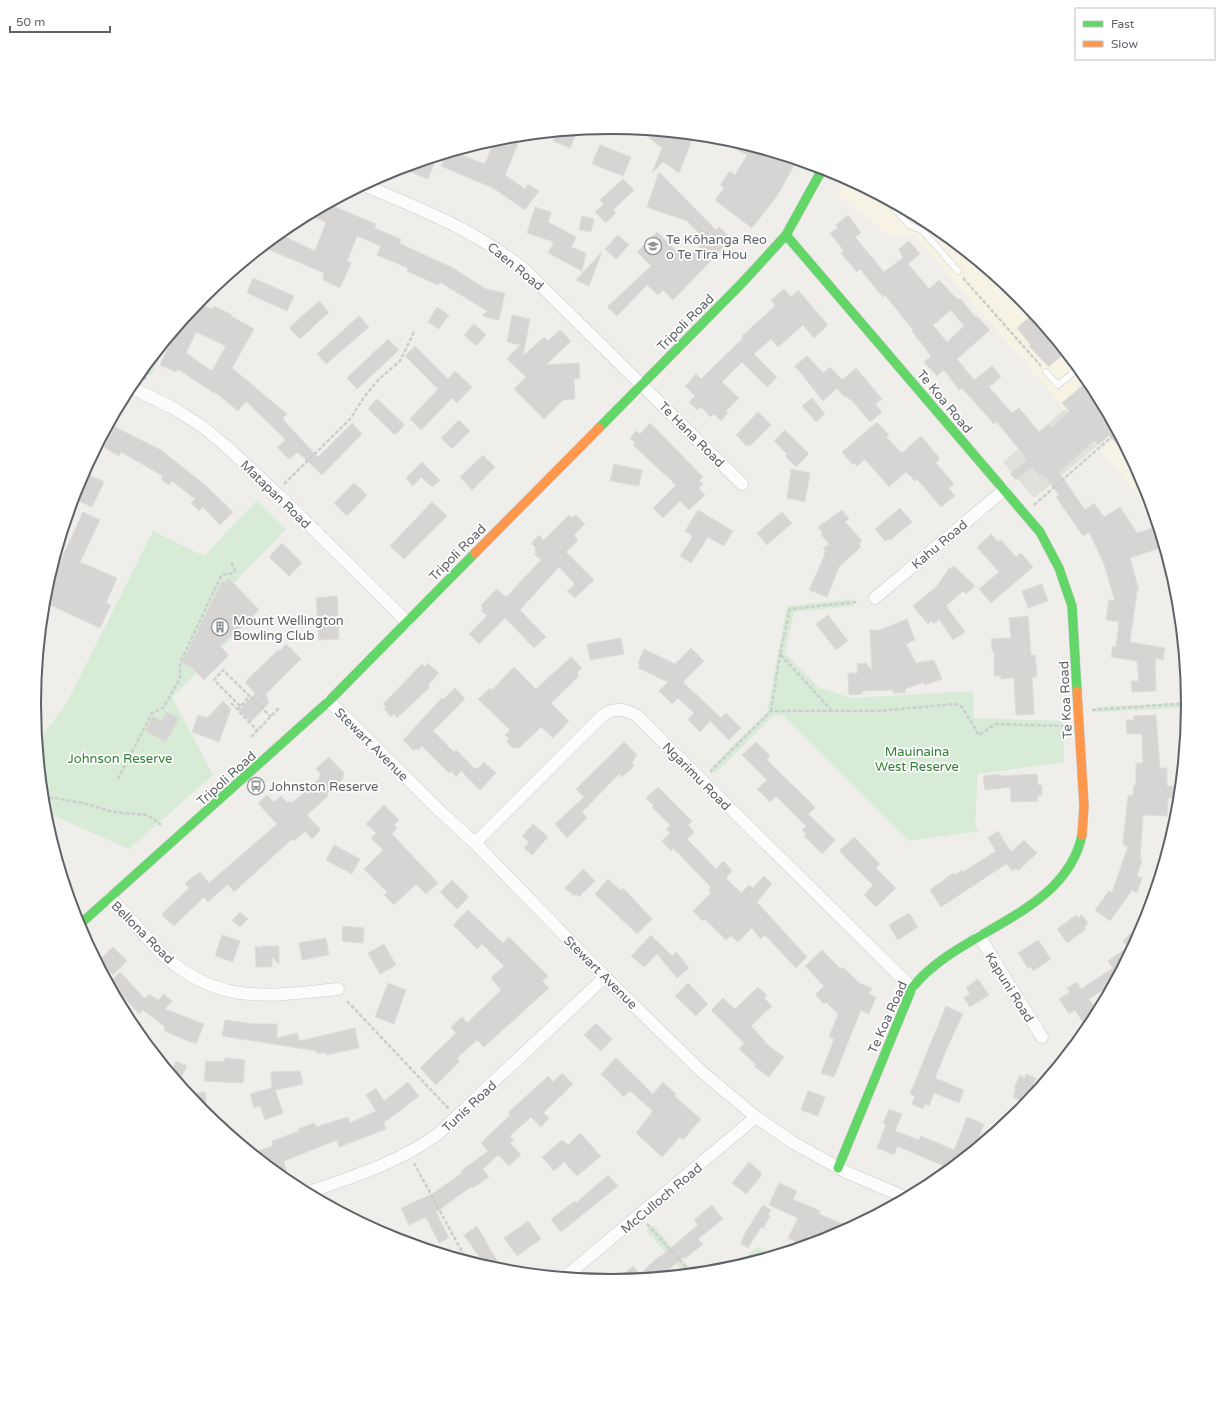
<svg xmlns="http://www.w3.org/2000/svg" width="1223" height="1409" font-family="'Varela Round',sans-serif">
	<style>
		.commercial { fill: #f7f3e4 }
		.education { fill: #e2e0da }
		.green { fill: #d8ebd6 }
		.building { fill: #d6d5d3; stroke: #deddd9; fill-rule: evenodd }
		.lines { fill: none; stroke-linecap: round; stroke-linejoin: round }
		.lane-casing { stroke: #cbcccc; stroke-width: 7 }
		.street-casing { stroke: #cbcccc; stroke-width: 13 }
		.fast-casing { stroke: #cacacb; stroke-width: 10 }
		.slow-casing { stroke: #cacacb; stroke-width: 10 }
		.path { stroke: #cacfcc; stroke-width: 2.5; stroke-dasharray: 4 2; stroke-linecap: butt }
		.lane { stroke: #fdfcfc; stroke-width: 6 }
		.street { stroke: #fdfcfc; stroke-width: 12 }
		.fast { stroke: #63d668; stroke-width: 9 }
		.slow { stroke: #ff974d; stroke-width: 9 }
		.labels { text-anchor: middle; stroke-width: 3.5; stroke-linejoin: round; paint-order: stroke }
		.poi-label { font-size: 13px; fill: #5f6368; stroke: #fff; text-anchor: start }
		.street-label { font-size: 13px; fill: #5f6368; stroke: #fff }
		.park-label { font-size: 13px; fill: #348238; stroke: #fff }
		.rim { fill: none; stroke: #5f6368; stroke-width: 2 }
	</style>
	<rect width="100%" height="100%" fill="#efeeea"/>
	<!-- commercial -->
	<g class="commercial">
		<polygon points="845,177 933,224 1020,296 1092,384 1116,430 1097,446 914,235 891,237 836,194"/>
		<polygon points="1119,434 1145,484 1170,567 1168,567 1151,510 1100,450"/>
	</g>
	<!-- education -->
	<polygon class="education" points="1065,409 1097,446 1034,498 1003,462"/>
	<!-- green -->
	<g class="green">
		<polygon points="169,338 151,375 145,372 151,360"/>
		<polygon points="257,500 286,529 234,583 260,610 172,697 213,775 129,849 45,812 38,741 66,704 153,531 204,556"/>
		<polygon points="1177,590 1189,705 1186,734 1184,708 1096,712 1096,707 1184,703"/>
		<polygon points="853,599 854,606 794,612 785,653 818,687 852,698 973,691 974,718 1063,721 1064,762 978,774 975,825 979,831 908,841 783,716 774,715 715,774 710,768 767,712 787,606"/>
		<polygon points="653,1225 695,1274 686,1275 646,1230"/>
		<polygon points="757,1247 776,1255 731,1269"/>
	</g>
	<!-- building -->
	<g class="building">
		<polygon points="578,130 570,148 553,141 557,132"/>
		<polygon points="640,130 694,135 679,173 663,162 652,173 662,148"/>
		<polygon points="513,137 520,139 505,175 525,189 528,184 539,191 525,210 493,188 441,166 446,154 454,152 485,164 495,139"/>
		<polygon points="727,139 797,160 777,196 752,228 715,200 724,188 720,185 730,171 735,175 747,155 725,143"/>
		<polygon points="600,145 631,157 623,176 592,164"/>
		<polygon points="437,157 428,179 401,168 418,163"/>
		<polygon points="659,172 716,230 719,227 732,239 673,300 663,290 658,295 647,285 617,316 607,307 651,266 637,252 657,232 686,260 706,240 687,221 647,207"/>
		<polygon points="623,179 634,190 613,210 616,213 606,223 595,212 604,204 600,200"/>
		<polygon points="328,204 376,224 374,228 401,239 399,243 453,268 486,289 505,293 499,320 482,316 487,311 440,282 438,285 407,271 408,268 377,255 381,246 357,236 347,261 351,263 340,288 323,280 324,273 263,247 279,234 315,251 326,222 309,215"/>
		<polygon points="535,207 551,212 548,222 576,237 571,247 586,253 582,271 548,253 554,242 527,233"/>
		<path d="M848 215 861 233 855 237 884 272 903 258 899 249 909 241 920 254 908 264 929 289 939 280 958 300 960 298 975 317 977 316 990 330 957 359 974 380 992 366 1001 377 989 387 1012 413 1019 408 1039 432 1049 424 1052 427 1069 411 1062 403 1089 380 1092 384 1127 449 1123 452 1109 435 1098 445 1094 441 1059 472 1085 510 1094 503 1104 517 1120 507 1137 533 1153 528 1160 548 1130 558 1139 591H1137L1130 642 1165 648 1163 660 1155 658 1156 691 1132 692 1131 681H1139L1137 661 1111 657 1113 646 1116 647 1119 622 1106 620 1109 600 1115 601 1104 564 1089 532 1083 536 1056 497 1059 495 1045 476 1044 477 1041 474 1040 476 1032 468 1016 480 1010 474 1026 460 1023 454 996 421 994 424 962 388 959 390 944 370 937 376 924 362 931 356 912 331 913 330 885 295 883 297 860 269 857 272 841 253 844 251 830 233 838 228 836 225ZM951 310 964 326 947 342 933 325Z"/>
		<polygon points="582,216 594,219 591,232 579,230"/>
		<polygon points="618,235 629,245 616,259 605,249"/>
		<polygon points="602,252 589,286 576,280"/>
		<polygon points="253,278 294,296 287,311 247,293"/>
		<polygon points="784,289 791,297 798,290 828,325 814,338 803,325 778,347 771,339 754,354 777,377 767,387 742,362 722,382 739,398 726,411 728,413 721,421 714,414 711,417 701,407 697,410 689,402 695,396 685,386 696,374 701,379 743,338 742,336 774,307 775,305 771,300"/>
		<polygon points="319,301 329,312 300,339 289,328"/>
		<path d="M198 303 212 309 214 306 232 315 231 316 254 329 232 368 287 414 283 418 285 422 318 457 352 423 362 434 322 475 298 452 289 459 277 447 286 440 246 401 238 411 215 392 214 393 178 369 176 372 160 365 178 327ZM196 332 226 346 212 371 186 353Z"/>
		<polygon points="437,307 449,315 439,329 428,322"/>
		<polygon points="1034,313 1065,352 1049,367 1029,346 1031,345 1017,328"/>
		<polygon points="512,315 530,319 523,356 544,337 548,341 560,330 571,341 546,365 579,363 580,378 574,379 575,399 563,400 544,419 514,389 526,377 507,359 520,345 507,342"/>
		<polygon points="359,316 369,327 326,364 317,354"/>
		<polygon points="474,324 486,335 476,346 464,335"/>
		<polygon points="388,339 399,350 357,389 347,378"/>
		<polygon points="415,346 448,379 455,371 472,387 457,403 452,398 421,430 410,419 438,389 405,356"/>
		<polygon points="807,356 823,373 830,367 842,380 856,368 882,399 875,404 882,412 870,422 851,399 850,400 846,396 844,397 837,388 823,401 795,366"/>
		<polygon points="812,398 825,414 816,422 802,406"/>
		<polygon points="377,399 405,425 395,435 368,409"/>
		<polygon points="758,412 771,425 750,446 749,444 747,446 736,435"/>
		<polygon points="459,420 470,431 452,449 441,438"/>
		<polygon points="877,422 889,435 886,437 902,453 921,436 940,459 936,463 954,484 949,488 955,496 941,507 917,479 915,481 906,472 889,487 865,459 857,466 854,463 852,464 842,452"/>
		<polygon points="650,423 703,477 699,481 703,484 698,488 705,495 689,510 680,501 663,518 653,508 676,485 633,445 635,443 630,438 636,431 640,434"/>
		<polygon points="115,427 161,450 206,486 233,512 220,525 203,507 199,511 191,503 195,499 172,481 169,485 161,479 163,476 121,452 119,456 104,447"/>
		<polygon points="785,430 809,454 796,467 785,456 787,454 774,441"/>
		<polygon points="483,455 495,467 472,490 460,477"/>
		<polygon points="422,462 440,480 432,487 421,477 413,486 406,478"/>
		<polygon points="614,464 642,470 639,486 610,481"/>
		<polygon points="791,469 810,473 805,502 787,498"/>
		<polygon points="89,475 104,482 92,507 77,500"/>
		<polygon points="354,483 367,495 347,516 334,503"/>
		<polygon points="432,502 447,516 404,559 390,546"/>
		<polygon points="900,508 912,522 890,540 888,539 885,541 875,529"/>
		<polygon points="698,510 733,531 724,546 708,537 691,563 680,556 692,538 692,536 685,531"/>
		<polygon points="842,510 849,519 845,522 862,541 859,544 861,547 839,567 827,597 809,590 825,554 824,552 826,551 823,548 829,544 821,534 823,533 818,527"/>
		<polygon points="83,512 100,520 80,562 117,578 106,603 111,605 100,628 44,602 50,576 53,577"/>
		<polygon points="782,512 792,523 767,545 757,533"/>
		<polygon points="569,515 572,518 576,515 585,524 574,535 578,540 566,552 594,580 575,598 567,591 575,584 559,567 520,610 546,637 534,648 505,618 479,644 469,634 487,616 481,610 483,608 481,605 497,589 506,597 541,560 534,554 537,552 534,550 536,548 531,543 539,535 544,540"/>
		<polygon points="991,534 998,542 1001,540 1016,557 1021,553 1033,567 991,603 979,589 999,572 977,547"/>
		<polygon points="282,543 302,563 289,576 269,557"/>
		<polygon points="954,566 975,586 966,594 963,591 946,606 965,632 953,640 939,619 934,624 931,621 928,624 913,606 937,586 950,567 951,569"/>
		<polygon points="228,578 259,610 220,646 229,655 204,680 191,667 182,663 222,581 226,583"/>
		<polygon points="1042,584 1048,601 1028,608 1022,591"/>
		<polygon points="337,596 339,639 319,640 316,598"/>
		<polygon points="828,615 848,641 836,650 816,624"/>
		<polygon points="1028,616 1031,655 1035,655 1037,674 1036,675 1036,677 1032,678 1034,714 1016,715 1014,678 1001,679 1001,676 994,676 994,651 992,651 991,639 1011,638 1009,618"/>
		<polygon points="907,619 915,640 906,644 916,663 934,660 942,679 925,685 924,682 905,689 905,693 893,693 893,690 862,691 862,694 849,695 848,673 858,673 857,664 866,663 872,671 870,630 880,630"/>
		<polygon points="621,638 624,654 590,660 587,644"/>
		<polygon points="286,644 301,659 266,694 269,703 251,722 239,710 255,693 245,682 278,650 280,651"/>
		<polygon points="691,648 704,661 683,682 721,718 726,713 741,728 729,740 710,721 700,732 688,720 694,713 678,698 672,704 659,691 668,682 638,668 640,664 638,663 644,649 675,664"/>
		<polygon points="571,657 582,668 577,673 579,676 551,703 569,721 553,738 541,727 518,749 516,747 514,749 506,741 509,738 505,735 510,730 478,699 490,688 492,690 514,667 536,689"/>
		<polygon points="428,663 439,673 428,685 430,687 397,718 394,714 391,717 384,709 386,707 383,704 422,664 425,667"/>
		<polygon points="455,688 465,699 433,731 454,752 456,750 474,768 477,769 484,762 496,773 480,790 461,771 456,777 451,771 449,773 422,746 418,750 416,749 414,751 403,740 442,698 444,699"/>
		<polygon points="223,701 231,709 219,742 192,732 198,715 207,718"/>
		<polygon points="166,712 179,718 166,742 145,731 153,716 162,721"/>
		<polygon points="1156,715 1160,768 1167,768 1167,786 1174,786 1173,798 1168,798 1167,816 1143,815 1140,859 1142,860 1137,876 1142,878 1137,893 1132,890 1110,921 1095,910 1109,891 1112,893 1128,846 1124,846 1123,842 1128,796 1133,795 1134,785 1136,785 1136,763 1143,763 1142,734 1127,734 1126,720 1134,720 1134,716"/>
		<polygon points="624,742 637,755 633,760 634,761 632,763 634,766 622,777 619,774 582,812 587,818 567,838 555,824 584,797 576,789"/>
		<polygon points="756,742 770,756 767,760 813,805 815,808 808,814 835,840 822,854 804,836 806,834 802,830 806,826 776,796 770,802 757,789 767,780 742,755"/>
		<polygon points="329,757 345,774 342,777 344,778 327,794 328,796 307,815 321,830 312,839 305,831 294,841 292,839 234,892 228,884 208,902 204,897 174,926 165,918 162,914 189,888 185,883 200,872 209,883 277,824 258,803 267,795 274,802 281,796 288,803 289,801 292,803 320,778 319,776 321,774 316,769"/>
		<polygon points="999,774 999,776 1037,774 1038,785 1042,785 1042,795 1037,796 1038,801 1011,802 1010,787 985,790 983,776"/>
		<polygon points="658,787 692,821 688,825 694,832 687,839 716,869 723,861 732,870 726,878 741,893 749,885 753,888 764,876 772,884 757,902 807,957 796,968 765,935 761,939 752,928 738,942 731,936 726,940 705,919 703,921 693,911 711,893 708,890 711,887 673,848 671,851 662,841 670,833 666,829 670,825 652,807 654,806 646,798"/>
		<polygon points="384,805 399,820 394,825 397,828 392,834 438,883 426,894 416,884 394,905 384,895 387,892 364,869 383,850 371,838 376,833 366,824"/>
		<polygon points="533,824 548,837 532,855 524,848 529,842 522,836"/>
		<polygon points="998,831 1011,852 1024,840 1037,853 1018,871 1016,868 1013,871 1006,864 941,907 930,890 953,873 955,875 962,870 963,872 996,851 988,838"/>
		<polygon points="854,837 880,864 876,868 896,888 876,907 864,895 873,885 839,851"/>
		<polygon points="334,845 360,859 352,874 326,860"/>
		<polygon points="583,869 595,881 579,897 576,894 574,896 565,888"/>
		<polygon points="608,879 621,891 623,888 652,919 637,934 595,894"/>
		<polygon points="452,880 469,897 457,909 440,892"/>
		<polygon points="468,910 503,943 509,937 548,976 542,981 549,988 484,1047 477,1040 457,1058 460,1061 436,1085 420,1068 456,1033 451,1027 462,1017 467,1023 501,990 491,978 504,966 482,944 477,949 453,925"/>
		<polygon points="240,912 248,919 240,927 232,920"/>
		<polygon points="909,913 918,927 898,940 889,925"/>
		<polygon points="1076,915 1078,918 1082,915 1088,923 1084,927 1086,929 1067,943 1057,929"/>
		<polygon points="343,926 364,928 363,943 342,941"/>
		<polygon points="1131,932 1138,939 1115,982 1089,999 1098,1013 1088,1030 1075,1010 1069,1014 1059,999 1070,992 1067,988 1077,982 1081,989 1113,968 1108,961 1128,947 1123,942"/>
		<polygon points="222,935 240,941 233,962 215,956"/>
		<polygon points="651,935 672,956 676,952 689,968 677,978 657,954 644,967 631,956"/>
		<polygon points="326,938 329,955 302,960 299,943"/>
		<polygon points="1038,940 1051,959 1033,971 1030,966 1028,968 1018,953"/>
		<polygon points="384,944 396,965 380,974 368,953"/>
		<polygon points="255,946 263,949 260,946 279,946 279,964 272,957 272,967 256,967"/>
		<polygon points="113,947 127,961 113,975 99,960"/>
		<polygon points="822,950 841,969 843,967 859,983 872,988 869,994 876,997 869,1014 861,1010 834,1077 821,1073 834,1039 829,1037 838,1014 826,1002 824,1004 815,995 824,986 805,966"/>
		<polygon points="120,972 145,999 149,994 158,1000 164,994 172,1001 165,1009 204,1024 196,1044 164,1031 165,1027 143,1010 139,1014 110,982"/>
		<polygon points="978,979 989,995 970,1007 964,998 970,994 966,988"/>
		<polygon points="388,983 406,990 394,1024 375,1017"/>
		<polygon points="688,983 708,1004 696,1016 675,996"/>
		<polygon points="758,987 767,996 764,998 772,1006 751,1026 765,1041 764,1042 784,1057 769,1077 754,1066 756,1065 739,1049 744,1043 711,1010 723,998 735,1009"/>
		<polygon points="946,1006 963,1014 947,1048 935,1078 964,1090 959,1103 934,1093 929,1106 925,1104 923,1109 912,1104 915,1096 910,1094"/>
		<polygon points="225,1020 254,1024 277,1024 277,1038 297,1033 299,1041 355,1028 359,1048 326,1055 326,1052 317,1054 317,1051 222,1036"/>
		<polygon points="596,1023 612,1039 601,1051 584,1035"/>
		<polygon points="225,1058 245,1060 243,1083 204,1081 206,1061 224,1062"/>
		<polygon points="616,1058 653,1094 663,1082 676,1094 674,1096 701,1119 683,1140 680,1137 662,1157 636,1133 653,1111 630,1091 624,1097 601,1074"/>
		<polygon points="176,1061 187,1066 182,1076 172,1071"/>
		<polygon points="300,1071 303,1084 275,1090 283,1113 265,1120 260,1106 254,1108 250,1094 272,1088 271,1072"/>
		<polygon points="562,1073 573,1084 543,1113 549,1118 541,1127 531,1117 510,1136 514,1140 510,1143 521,1155 509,1166 498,1155 483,1169 489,1177 473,1188 472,1186 436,1212 449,1238 439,1243 426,1217 409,1225 401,1208 432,1194 462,1173 461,1171 488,1151 481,1143 510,1115 508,1113 548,1076 553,1082"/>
		<polygon points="1026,1074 1036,1078 1033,1085 1040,1088 1027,1104 1013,1097 1016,1089 1014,1088 1020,1075 1025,1078"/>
		<polygon points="408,1082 419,1096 389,1119 383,1122 386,1129 339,1147 337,1140 284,1161 289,1184 252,1153 273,1146 272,1141 299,1131 298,1129 314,1123 316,1127 348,1117 350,1123 376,1111 366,1095 376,1088 384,1101"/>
		<polygon points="808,1091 825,1097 818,1116 801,1110"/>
		<polygon points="205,1092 207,1116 188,1094"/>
		<polygon points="889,1109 902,1114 895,1131 919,1140 921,1136 954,1150 967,1117 984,1124 977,1142 982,1144 951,1169 897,1146 894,1155 877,1148 886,1125 883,1123"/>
		<polygon points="580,1133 601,1156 577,1176 564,1162 554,1171 542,1157 562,1140 568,1145"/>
		<polygon points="749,1162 761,1172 761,1176 746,1194 732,1183"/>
		<polygon points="608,1175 618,1186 561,1232 551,1219 575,1201 576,1203"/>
		<polygon points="779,1183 797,1191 793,1199 820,1211 819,1214 852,1228 822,1241 809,1235 804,1246 788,1238 798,1218 769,1205"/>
		<polygon points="712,1205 723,1219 698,1239 703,1244 684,1259 683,1257 661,1277 614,1282 633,1266 640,1274 659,1256 660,1257 698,1225 694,1220"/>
		<polygon points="763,1205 771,1210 768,1215 770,1216 763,1229 761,1227 748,1248 741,1244 745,1233"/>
		<polygon points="528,1221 541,1239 517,1256 504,1238"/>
		<polygon points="477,1226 503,1271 473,1263 481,1259 464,1235"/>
	</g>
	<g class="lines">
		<!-- lane casing -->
		<g class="lane-casing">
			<g id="lane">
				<polyline points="827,169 890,203 909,225 923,231 958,271"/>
				<polyline points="1046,372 1058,385 1079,368"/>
			</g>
		</g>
		<!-- street casing -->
		<g class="street-casing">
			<g id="street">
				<path d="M364 185C422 210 473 229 524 269L742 484"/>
				<polyline points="130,387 175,409 203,427 227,447 285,501 407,622"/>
				<polyline points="875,598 1004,490"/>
				<polyline points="329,701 443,814 475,843 605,977 702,1072 756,1117 792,1142 846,1172 907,1198"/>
				<path d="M475 843 600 718C612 707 623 708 637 716L912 988"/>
				<path d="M110 898C129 915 144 936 162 954 219 1006 268 996 338 989"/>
				<polyline points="979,936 1042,1037"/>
				<path d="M306 1193C352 1177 398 1163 438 1134L605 977"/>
				<polyline points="565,1277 756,1117"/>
			</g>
		</g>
		<!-- fast casing -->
		<g class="fast-casing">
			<g id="fast">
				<polyline points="786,235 1040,532 1059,568 1072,606 1077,691"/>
				<polyline points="599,428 743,282 786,235 823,168"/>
				<polyline points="78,926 329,701 475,553"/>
				<path d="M838 1168 912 988C958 929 1065 916 1082 835"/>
			</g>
		</g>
		<!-- slow casing -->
		<g class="slow-casing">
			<g id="slow">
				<polyline points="475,553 599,428"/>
				<polyline points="1077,691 1084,806 1082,835"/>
			</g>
		</g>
		<!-- path -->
		<g class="path">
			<polyline points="963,278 1041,366"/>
			<polyline points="144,380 159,350"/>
			<polyline points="284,484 351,418 364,397 379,379 400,361 415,330"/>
			<polyline points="1034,505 1117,432"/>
			<polyline points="231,703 258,731"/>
			<polyline points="240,706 214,680 223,670 271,717"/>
			<polyline points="237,710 250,696"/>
			<polyline points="1092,710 1189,703"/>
			<polyline points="771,711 780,654"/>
			<polyline points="832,711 780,654 790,609 857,602"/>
			<polyline points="251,737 280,707"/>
			<polyline points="710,772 771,711 877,711 955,704 962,707 979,735 995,724 1064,726"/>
			<polyline points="118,779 152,713 163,708 178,682 180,676 180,663 220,578 222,575 233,573 235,571 231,562"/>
			<polyline points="43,798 55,798 83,803 113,812 148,815 161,825"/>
			<polyline points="347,1001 449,1109"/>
			<polyline points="414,1163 467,1261"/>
			<polyline points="647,1224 692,1274"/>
		</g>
		<!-- lane -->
		<use href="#lane" class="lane"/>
		<!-- street -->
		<use href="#street" class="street"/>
		<!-- fast -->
		<use href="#fast" class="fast"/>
		<!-- slow -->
		<use href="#slow" class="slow"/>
	</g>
	<!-- icons -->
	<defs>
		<g id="school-ring" transform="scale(0.9)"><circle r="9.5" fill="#fff" stroke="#919496" stroke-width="1.5"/><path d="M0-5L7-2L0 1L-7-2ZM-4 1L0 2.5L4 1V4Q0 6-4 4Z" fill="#919496"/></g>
		<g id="building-ring" transform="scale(0.9)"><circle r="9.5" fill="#fff" stroke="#919496" stroke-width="1.5"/><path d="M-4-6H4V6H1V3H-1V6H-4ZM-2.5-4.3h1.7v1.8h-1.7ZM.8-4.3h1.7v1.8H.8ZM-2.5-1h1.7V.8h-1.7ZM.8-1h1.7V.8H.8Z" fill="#919496"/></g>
		<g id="bus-ring" transform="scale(0.9)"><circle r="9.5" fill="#fff" stroke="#919496" stroke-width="1.5"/><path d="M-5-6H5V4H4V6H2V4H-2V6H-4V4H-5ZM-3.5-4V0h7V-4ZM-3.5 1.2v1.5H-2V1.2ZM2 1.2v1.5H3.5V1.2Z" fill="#919496"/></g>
	</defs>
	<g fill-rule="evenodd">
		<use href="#school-ring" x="653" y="246"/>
		<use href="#building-ring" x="220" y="627"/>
		<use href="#bus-ring" x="256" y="786"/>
	</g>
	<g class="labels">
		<!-- poi labels -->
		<g class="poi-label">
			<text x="666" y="244">Te Kōhanga Reo<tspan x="666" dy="15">o Te Tira Hou</tspan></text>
			<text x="233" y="625">Mount Wellington<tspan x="233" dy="15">Bowling Club</tspan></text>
			<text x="269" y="791">Johnston Reserve</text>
		</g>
		<!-- street labels -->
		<g class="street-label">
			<text transform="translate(516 266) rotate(39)" y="5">Caen Road</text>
			<text transform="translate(685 322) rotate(-45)" y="5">Tripoli Road</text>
			<text transform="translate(945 401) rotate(50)" y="5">Te Koa Road</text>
			<text transform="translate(692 434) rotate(45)" y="5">Te Hana Road</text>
			<text transform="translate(276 494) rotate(44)" y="5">Matapan Road</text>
			<text transform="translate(939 544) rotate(-40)" y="5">Kahu Road</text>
			<text transform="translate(457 552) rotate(-45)" y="5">Tripoli Road</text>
			<text transform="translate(1065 700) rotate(-93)" y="5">Te Koa Road</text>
			<text transform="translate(372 744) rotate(45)" y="5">Stewart Avenue</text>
			<text transform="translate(697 776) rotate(45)" y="5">Ngarimu Road</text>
			<text transform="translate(226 778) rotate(-42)" y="5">Tripoli Road</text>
			<text transform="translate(143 932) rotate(45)" y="5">Bellona Road</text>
			<text transform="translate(601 972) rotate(45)" y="5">Stewart Avenue</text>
			<text transform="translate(1010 987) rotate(58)" y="5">Kapuni Road</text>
			<text transform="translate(887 1017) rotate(-66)" y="5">Te Koa Road</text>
			<text transform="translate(469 1106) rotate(-43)" y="5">Tunis Road</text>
			<text transform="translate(661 1198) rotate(-40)" y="5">McCulloch Road</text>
		</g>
		<!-- park labels -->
		<g class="park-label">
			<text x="917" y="756">Mauinaina<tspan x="917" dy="15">West Reserve</tspan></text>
			<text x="120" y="763">Johnson Reserve</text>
		</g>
	</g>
	<!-- crop -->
	<path d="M0 0H1223V1409H0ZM41 704a570 570 0 1 1 1140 0a570 570 0 1 1-1140 0Z" fill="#fff" fill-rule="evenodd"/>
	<path class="rim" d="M41 704a570 570 0 1 1 1140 0a570 570 0 1 1-1140 0Z"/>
	<!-- legend -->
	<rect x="1075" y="8" width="140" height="52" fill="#ffffff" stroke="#bfc1c3"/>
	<rect x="1083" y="21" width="20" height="6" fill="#63d668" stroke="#bfc1c3"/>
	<text x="1111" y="28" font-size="12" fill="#5f6368">Fast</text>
	<rect x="1083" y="41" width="20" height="6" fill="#ff974d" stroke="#bfc1c3"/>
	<text x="1111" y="48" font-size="12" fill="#5f6368">Slow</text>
	<!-- scale -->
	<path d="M10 26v6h100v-6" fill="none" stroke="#5f6368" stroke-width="2"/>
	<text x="16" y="26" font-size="12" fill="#5f6368" stroke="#ffffff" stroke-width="3" paint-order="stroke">50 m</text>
</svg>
